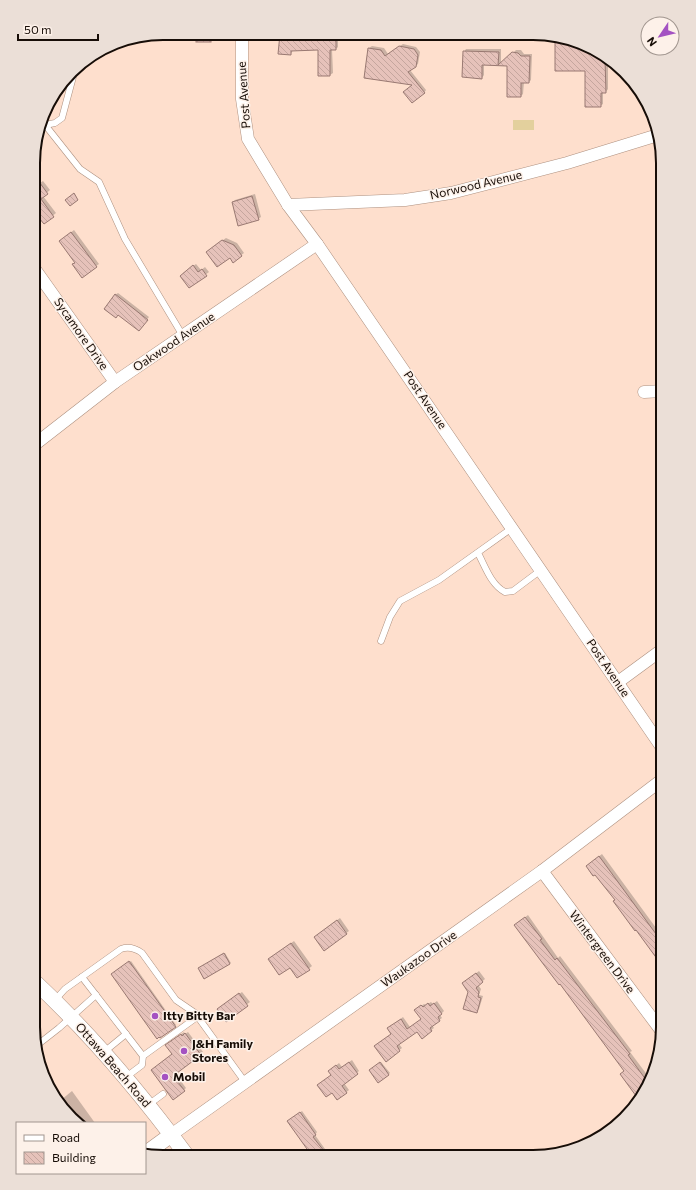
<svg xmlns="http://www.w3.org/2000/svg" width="696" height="1190" font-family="Commissioner,sans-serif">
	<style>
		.green { fill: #e3d09d }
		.shadow { fill: #0003 }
		.building { fill: url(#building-back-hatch); stroke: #997972 }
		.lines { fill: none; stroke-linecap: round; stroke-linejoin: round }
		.service-casing { stroke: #ae9180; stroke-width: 7 }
		.minor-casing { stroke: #ae9180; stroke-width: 13 }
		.tertiary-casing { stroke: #ae9180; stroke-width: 16 }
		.service { stroke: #fff; stroke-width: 6 }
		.minor { stroke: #fff; stroke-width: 12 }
		.tertiary { stroke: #fff; stroke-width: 15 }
		.poi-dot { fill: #a452c2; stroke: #fdf1e9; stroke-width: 1.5 }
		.labels { text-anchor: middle; stroke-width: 3; stroke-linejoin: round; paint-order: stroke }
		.street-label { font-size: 12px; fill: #170d07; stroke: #fdf1e9 }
		.poi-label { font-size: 12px; font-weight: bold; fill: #170d07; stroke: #fdf1e9; text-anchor: start }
		.rim { fill: none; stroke: #170d07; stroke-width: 2 }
	</style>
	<defs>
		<pattern id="building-back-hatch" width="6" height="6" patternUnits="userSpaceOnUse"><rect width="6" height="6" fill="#e6c2ba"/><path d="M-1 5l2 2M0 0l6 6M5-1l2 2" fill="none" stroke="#c5a69e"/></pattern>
	</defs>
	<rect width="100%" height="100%" fill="#fedfcd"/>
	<!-- green -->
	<rect class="green" x="513" y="120" width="21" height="10"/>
	<!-- shadow -->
	<g class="shadow">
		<polygon points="197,33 213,33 214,39 211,41"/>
		<polygon points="281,34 338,34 338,47 336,49 332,49 333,73 330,75 319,75 319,49 293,50 291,54 279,53"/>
		<polygon points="558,35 608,60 608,89 606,92 603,92 603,104 600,106 586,69"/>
		<polygon points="403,44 416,47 420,52 418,64 410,70 426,90 424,93 369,48 372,46 384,48 388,54"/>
		<polygon points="466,49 501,49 501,65 516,50 521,50 524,54 532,54 531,80 529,82 524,82 523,94 521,96 508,65 484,64 484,75 482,78 464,52"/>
		<polygon points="43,181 50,190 43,196 56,213 44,223 34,209 34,187"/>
		<polygon points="255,194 261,217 258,219 233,202 235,200"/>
		<polygon points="74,230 99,264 96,266 76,262 60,241"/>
		<polygon points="226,238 237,243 244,253 233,261 230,256 209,250"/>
		<polygon points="196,264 201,270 205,267 209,272 189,287 183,273"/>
		<polygon points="118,293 149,317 141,327 115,295"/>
		<polygon points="602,854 659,932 662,930 663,931 663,964 589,864"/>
		<polygon points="528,915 558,958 560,956 632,1051 630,1052 651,1080 640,1099 621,1074 625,1070 518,923"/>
		<polygon points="340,918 349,931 324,949 317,935"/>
		<polygon points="294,941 312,966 298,977 290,967 272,957"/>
		<polygon points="225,953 231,963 204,978 200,967"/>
		<polygon points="131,961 176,1025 160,1037 112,974"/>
		<polygon points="479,971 485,979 478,985 481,989 479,995 483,996 479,1009 476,1012 466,981"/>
		<polygon points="242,992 250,1002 226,1020 221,1007"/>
		<polygon points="437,1001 444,1011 440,1015 442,1018 432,1025 434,1028 431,1030 417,1031 399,1044 402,1048 386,1060 392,1034 391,1026 403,1017 410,1027 422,1019 418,1008 424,1004 426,1005 431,1002 433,1004"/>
		<polygon points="184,1032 185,1034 188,1032 203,1052 175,1073 186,1088 184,1090 155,1068 173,1054 169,1043"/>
		<polygon points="352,1060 359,1071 344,1083 349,1090 338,1099 332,1075 332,1069 339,1063 342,1067"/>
		<polygon points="381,1062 390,1073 379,1082 370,1070"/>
		<polygon points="72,1091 95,1123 76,1123 61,1100"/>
		<polygon points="302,1111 317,1132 315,1135 330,1156 308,1156 304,1152 308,1149 290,1120"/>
		<polygon points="346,1150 350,1156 337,1156"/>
	</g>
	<!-- building -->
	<g class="building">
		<rect x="196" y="33" width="15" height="9"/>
		<polygon points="280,34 336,34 336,50 330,50 330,76 318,76 318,50 291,51 291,55 278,54"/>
		<polygon points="555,35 558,35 605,59 606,93 601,93 601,107 585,107 585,71 555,71"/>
		<polygon points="399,46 414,49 418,55 416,67 408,72 425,93 412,103 403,92 412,85 364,78 368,48 381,50 385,56"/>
		<polygon points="463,51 499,52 498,65 512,52 518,53 521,56 530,56 529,83 521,83 521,97 507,97 507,66 482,65 482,79 462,77"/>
		<polygon points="40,183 48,194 41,199 54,217 44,224 35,213 37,211 34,206 34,187"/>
		<polygon points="74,193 78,200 70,206 65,200"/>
		<polygon points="252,196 259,220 238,226 232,202"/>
		<polygon points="71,232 97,267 82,278 72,264 75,263 59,241"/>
		<polygon points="222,240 234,245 242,256 233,263 230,258 217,267 206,252"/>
		<polygon points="193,265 198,272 202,269 207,276 189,288 180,276"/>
		<polygon points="115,294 148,320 139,331 118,315 116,318 104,309"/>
		<polygon points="599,856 656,934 659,932 663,937 663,967 636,930 635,931 613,901 615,900 595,875 593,876 586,866"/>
		<polygon points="525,917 542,939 540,940 555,960 557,958 630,1054 628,1055 649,1084 639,1100 620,1074 624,1071 560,984 559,985 514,925"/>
		<polygon points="337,920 347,934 324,951 314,937"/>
		<polygon points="291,943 310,970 297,978 290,968 279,975 268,959"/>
		<polygon points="224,953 230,964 204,979 198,968"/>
		<polygon points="129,961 176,1027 160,1038 159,1037 157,1039 111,974"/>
		<polygon points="476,973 483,982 476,988 479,992 478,997 481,998 477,1013 463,1009 468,992 462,983"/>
		<polygon points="239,993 248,1006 226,1022 217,1009"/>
		<polygon points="428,1003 430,1006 434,1003 442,1014 438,1017 440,1021 430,1028 432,1031 422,1039 417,1032 397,1046 400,1051 386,1062 374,1046 391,1034 387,1028 401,1019 407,1029 421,1019 414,1010 421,1005 423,1007"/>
		<polygon points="185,1033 201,1055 173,1076 185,1091 173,1100 151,1070 172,1054 165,1045 181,1034 182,1036"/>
		<polygon points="349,1062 358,1074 342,1086 347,1093 337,1100 332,1093 326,1097 317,1085 331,1075 328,1071 336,1065 339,1069"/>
		<polygon points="380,1062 389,1075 378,1083 369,1070"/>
		<polygon points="300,1112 316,1135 313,1137 328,1156 297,1156 307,1149 287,1121"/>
	</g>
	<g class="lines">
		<!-- service casing -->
		<g class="service-casing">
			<g id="service">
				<polyline points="42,121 80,169 99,182 125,239 183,336"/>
				<polyline points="45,125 55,123 62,118 73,77 72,72"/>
				<path d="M478 553C485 566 491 585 505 592L513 591 541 570"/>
				<polyline points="381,641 390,617 400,601 439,580 512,528"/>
				<polyline points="82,977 143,1056 142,1065 126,1077"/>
				<path d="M55 1000 65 989 121 949C129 946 135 948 142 953L176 1000 195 1013 245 1082"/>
				<polyline points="36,1046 59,1028 96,995"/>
				<polyline points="104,1052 126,1034"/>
				<polyline points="143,1056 197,1017"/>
				<polyline points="148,1105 163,1094"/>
			</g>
		</g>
		<!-- minor casing -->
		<g class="minor-casing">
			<g id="minor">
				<polyline points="242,33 242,99 248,139 288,205 317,244 663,749"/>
				<polyline points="288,205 405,200 451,193 567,163 658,135"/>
				<polyline points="34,268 115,382"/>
				<polyline points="644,392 663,391"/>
				<polyline points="34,445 115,382 317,244"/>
				<polyline points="618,682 663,649"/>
				<polyline points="542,871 663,1033"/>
				<polyline points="171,1135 542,871 663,779"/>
			</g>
		</g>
		<!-- tertiary casing -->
		<g class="tertiary-casing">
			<g id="tertiary">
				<path d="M33 980C91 1034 140 1092 187 1156"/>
				<polyline points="145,1154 171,1135"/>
			</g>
		</g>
		<!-- service -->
		<use href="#service" class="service"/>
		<!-- minor -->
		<use href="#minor" class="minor"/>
		<!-- tertiary -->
		<use href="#tertiary" class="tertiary"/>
	</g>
	<!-- markers -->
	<g class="poi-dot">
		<circle cx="155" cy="1016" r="4"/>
		<circle cx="184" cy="1051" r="4"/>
		<circle cx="165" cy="1077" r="4"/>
	</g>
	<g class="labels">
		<!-- street labels -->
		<g class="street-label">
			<text transform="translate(244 95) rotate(-94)" y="4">Post Avenue</text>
			<text transform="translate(476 185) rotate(-13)" y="4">Norwood Avenue</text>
			<text transform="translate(81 334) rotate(55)" y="4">Sycamore Drive</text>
			<text transform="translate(174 342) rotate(-34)" y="4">Oakwood Avenue</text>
			<text transform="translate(425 400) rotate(56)" y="4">Post Avenue</text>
			<text transform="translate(608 668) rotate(56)" y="4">Post Avenue</text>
			<text transform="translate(602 952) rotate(53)" y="4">Wintergreen Drive</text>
			<text transform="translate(419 959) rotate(-35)" y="4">Waukazoo Drive</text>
			<text transform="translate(113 1065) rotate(49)" y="4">Ottawa Beach Road</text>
		</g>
		<!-- poi labels -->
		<g class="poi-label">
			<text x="163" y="1020">Itty Bitty Bar</text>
			<text x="192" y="1048">J&amp;H Family<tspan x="192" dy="14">Stores</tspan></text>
			<text x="173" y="1081">Mobil</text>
		</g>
	</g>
	<!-- crop -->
	<path d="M0 0H696V1190H0ZM163 40H533A123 123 0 0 1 656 163V1027A123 123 0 0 1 533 1150H163A123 123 0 0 1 40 1027V163A123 123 0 0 1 163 40Z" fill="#ebdfd7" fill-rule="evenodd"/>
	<path class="rim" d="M163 40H533A123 123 0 0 1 656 163V1027A123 123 0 0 1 533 1150H163A123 123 0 0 1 40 1027V163A123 123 0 0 1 163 40Z"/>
	<!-- legend -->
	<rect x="16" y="1122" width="130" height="52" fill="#fdf1e9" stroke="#a1968f"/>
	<rect x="24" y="1135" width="20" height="6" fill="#ffffff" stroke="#a1968f"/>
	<text x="52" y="1142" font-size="12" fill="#170d07">Road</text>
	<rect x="24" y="1152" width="20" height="12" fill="url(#building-back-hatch)" stroke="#a1968f"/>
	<text x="52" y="1162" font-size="12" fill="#170d07">Building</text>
	<!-- north arrow -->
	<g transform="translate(660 36) rotate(235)"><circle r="19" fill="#fdf1e9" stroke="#a1968f"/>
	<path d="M0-3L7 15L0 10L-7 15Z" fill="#a452c2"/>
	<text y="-6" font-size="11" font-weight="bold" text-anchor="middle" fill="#170d07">N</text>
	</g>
	<!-- scale -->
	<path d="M18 34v6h80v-6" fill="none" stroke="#170d07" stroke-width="2"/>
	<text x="24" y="34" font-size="12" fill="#170d07" stroke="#fdf1e9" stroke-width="3" paint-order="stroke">50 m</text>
</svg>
